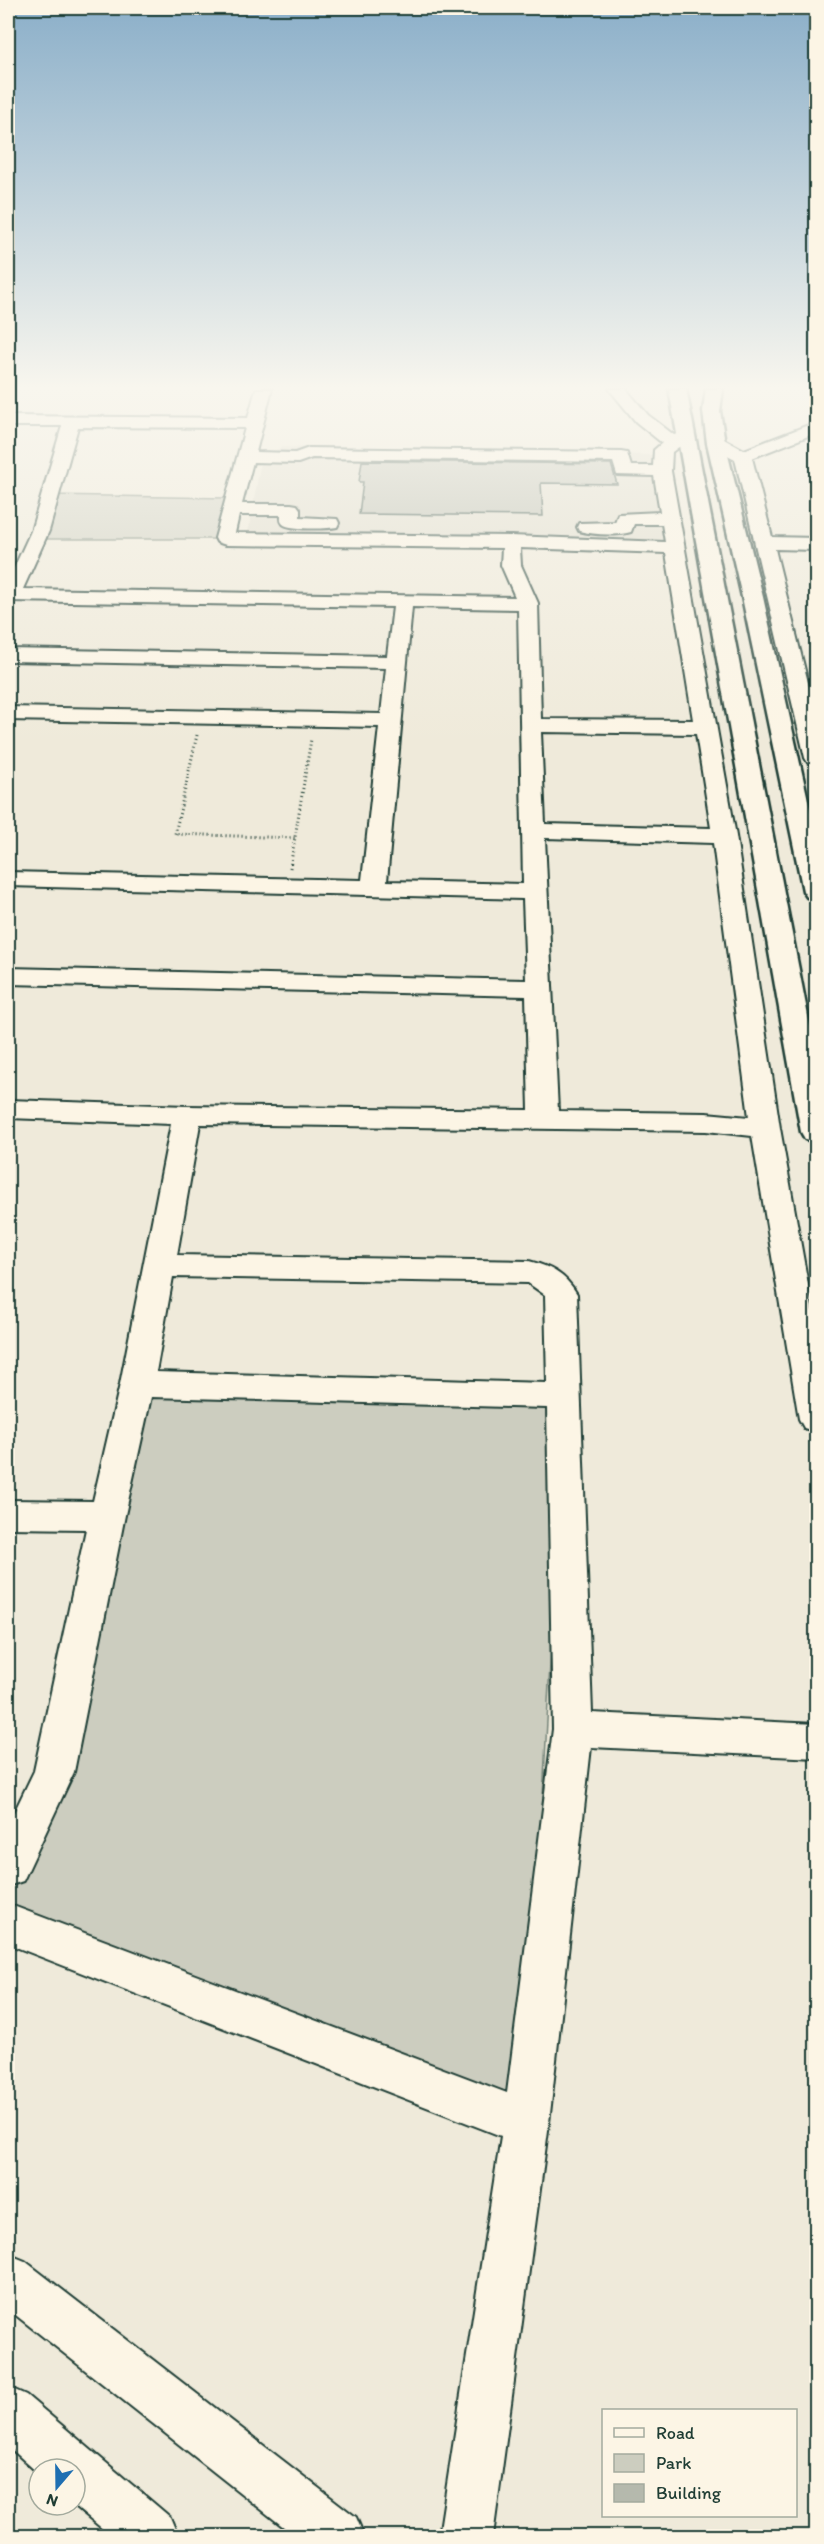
<svg xmlns="http://www.w3.org/2000/svg" width="824" height="2544" font-family="Itim,sans-serif">
	<style>
		.built { fill: #dedbcc }
		.green { fill: #cccdbf; stroke: #76857a; stroke-width: 1.5 }
		.building { fill: #b5b9ad; stroke: #1f3d34; stroke-width: 1.5 }
		.lines { fill: none; stroke-linecap: round; stroke-linejoin: round }
		.minor-casing { stroke: #1f3d34; stroke-width: 4 }
		.major-casing { stroke: #1f3d34; stroke-width: 5 }
		.path { stroke: #1f3d34; stroke-width: 3; stroke-dasharray: 1 3; stroke-linecap: butt }
		.minor { fill: #fcf5e5; fill-rule: evenodd }
		.major { fill: #fcf5e5; fill-rule: evenodd }
	</style>
	<rect width="100%" height="100%" fill="#efeada"/>
	<filter id="ink" filterUnits="userSpaceOnUse"><feTurbulence type="fractalNoise" baseFrequency=".0167" numOctaves="2"/><feDisplacementMap in="SourceGraphic" scale="12" xChannelSelector="R" yChannelSelector="G"/><feConvolveMatrix kernelMatrix="1 2 1 2 8 2 1 2 1" color-interpolation-filters="sRGB"/></filter>
	<g filter="url(#ink)">
		<!-- built -->
		<polygon class="built" points="281,447 652,455 666,544 248,533 261,461"/>
		<!-- green -->
		<g class="green">
			<polygon points="49,495 226,498 222,539 29,539"/>
			<polygon points="137,1384 564,1396 526,2123 8,1924 8,1870 83,1724"/>
		</g>
		<!-- building -->
		<polygon class="building" points="362,461 611,464 617,484 541,483 543,516 359,514 363,482 359,482"/>
		<g class="lines">
			<!-- minor casing -->
			<g class="minor-casing">
				<g id="minor">
					<path d="M256 389H272L256 452 295 453 309 448 621 452 627 453 631 466H653L654 450 662 443 636 422 609 389H626L648 415 674 435 685 431 691 432 694 436 672 452 671 471 736 836 780 1128 816 1329V1432L804 1428 799 1419 752 1136 706 1131 200 1124 177 1255 529 1261C551 1267 565 1274 577 1294L592 1713 816 1724V1758L591 1747 549 2123 493 2536H439L501 2136 8 1944V1904L507 2093 553 1729 547 1408 151 1397 125 1515 74 1772 23 1881 8 1886V1825L34 1771 86 1529 8 1528V1500L93 1501 120 1384 171 1124 8 1118V1100L187 1106 529 1110 526 996 8 984V968L526 980 523 899 8 886V872L362 880 379 727 8 720V707L381 714 386 668 8 661V649L387 656 393 607 8 601V581L31 531 62 426H8V416L248 418ZM78 427 245 428 215 538 217 542 226 545 502 548 501 565 515 597 23 589 49 531ZM312 458 613 462 617 475 654 476 660 512 618 514 615 522 579 523 577 527 579 531C594 535 616 536 631 532L634 524H662L665 542 511 536 235 533 239 515H281C281 519 280 521 283 524 289 530 328 529 337 527L339 523 337 519 300 517V509L297 505 291 504H242L253 462 298 463ZM520 548 666 553 693 720 541 719 538 603 521 565ZM412 607 518 609 523 884 387 881ZM541 732 696 734 711 828 545 824ZM545 838 713 843 749 1117 706 1113 558 1111ZM173 1277 528 1283 545 1295 547 1383 156 1372Z"/>
					<polygon points="816,422 816,433 752,458 772,537 816,538 816,550 775,549 816,715 816,765 808,763 805,758 735,459 710,446 707,442 710,438 722,438 744,450"/>
					<polygon points="8,2254 25,2261 356,2517 364,2536 295,2536 8,2309"/>
					<polygon points="8,2387 26,2395 170,2517 178,2536 111,2536 74,2505 75,2469 39,2469 39,2474 8,2446"/>
				</g>
			</g>
			<!-- major casing -->
			<g class="major-casing">
				<g id="major">
					<polygon points="669,389 686,389 816,1057 816,1142 805,1139 801,1132"/>
					<polygon points="706,389 723,389 720,411 725,443 763,597 816,836 816,899 807,897 803,891 742,597 707,443 703,411"/>
				</g>
			</g>
			<!-- path -->
			<g class="path">
				<polyline points="197,735 175,834 295,838"/>
				<polyline points="290,868 311,739"/>
			</g>
			<!-- minor -->
			<use href="#minor" class="minor"/>
			<!-- major -->
			<use href="#major" class="major"/>
		</g>
	</g>
	<!-- sky -->
	<linearGradient id="sky" x2="0" y2="1"><stop stop-color="#8bafc9"/><stop offset="0.52" stop-color="#f8f6ee"/><stop offset="1" stop-color="#f8f6ee" stop-opacity="0"/></linearGradient>
	<rect width="824" height="745" fill="url(#sky)"/>
	<!-- margin -->
	<rect width="824" height="2544" fill="none" stroke="#fcf5e5" stroke-width="30"/>
	<rect x="15" y="15" width="794" height="2514" fill="none" stroke="#1f3d34" stroke-width="2" filter="url(#ink)"/>
	<!-- legend -->
	<rect x="602" y="2409" width="195" height="108" fill="#fcf5e5" stroke="#a4ab9e" stroke-width="1.5"/>
	<rect x="614" y="2428" width="30" height="9" fill="#fcf5e5" stroke="#a4ab9e" stroke-width="1.5"/>
	<text x="656" y="2439" font-size="18" fill="#1f3d34">Road</text>
	<rect x="614" y="2454" width="30" height="18" fill="#cccdbf" stroke="#a4ab9e" stroke-width="1.5"/>
	<text x="656" y="2469" font-size="18" fill="#1f3d34">Park</text>
	<rect x="614" y="2484" width="30" height="18" fill="#b5b9ad" stroke="#a4ab9e" stroke-width="1.5"/>
	<text x="656" y="2499" font-size="18" fill="#1f3d34">Building</text>
	<!-- north arrow -->
	<g transform="translate(57 2487) rotate(200)"><circle r="28" fill="#fcf5e5" stroke="#a4ab9e" stroke-width="1.5"/>
	<path d="M0-4.5L10 22L0 15L-10 22Z" fill="#1f6fb2"/>
	<text y="-9" font-size="16" font-weight="bold" text-anchor="middle" fill="#1f3d34">N</text>
	</g>
</svg>
